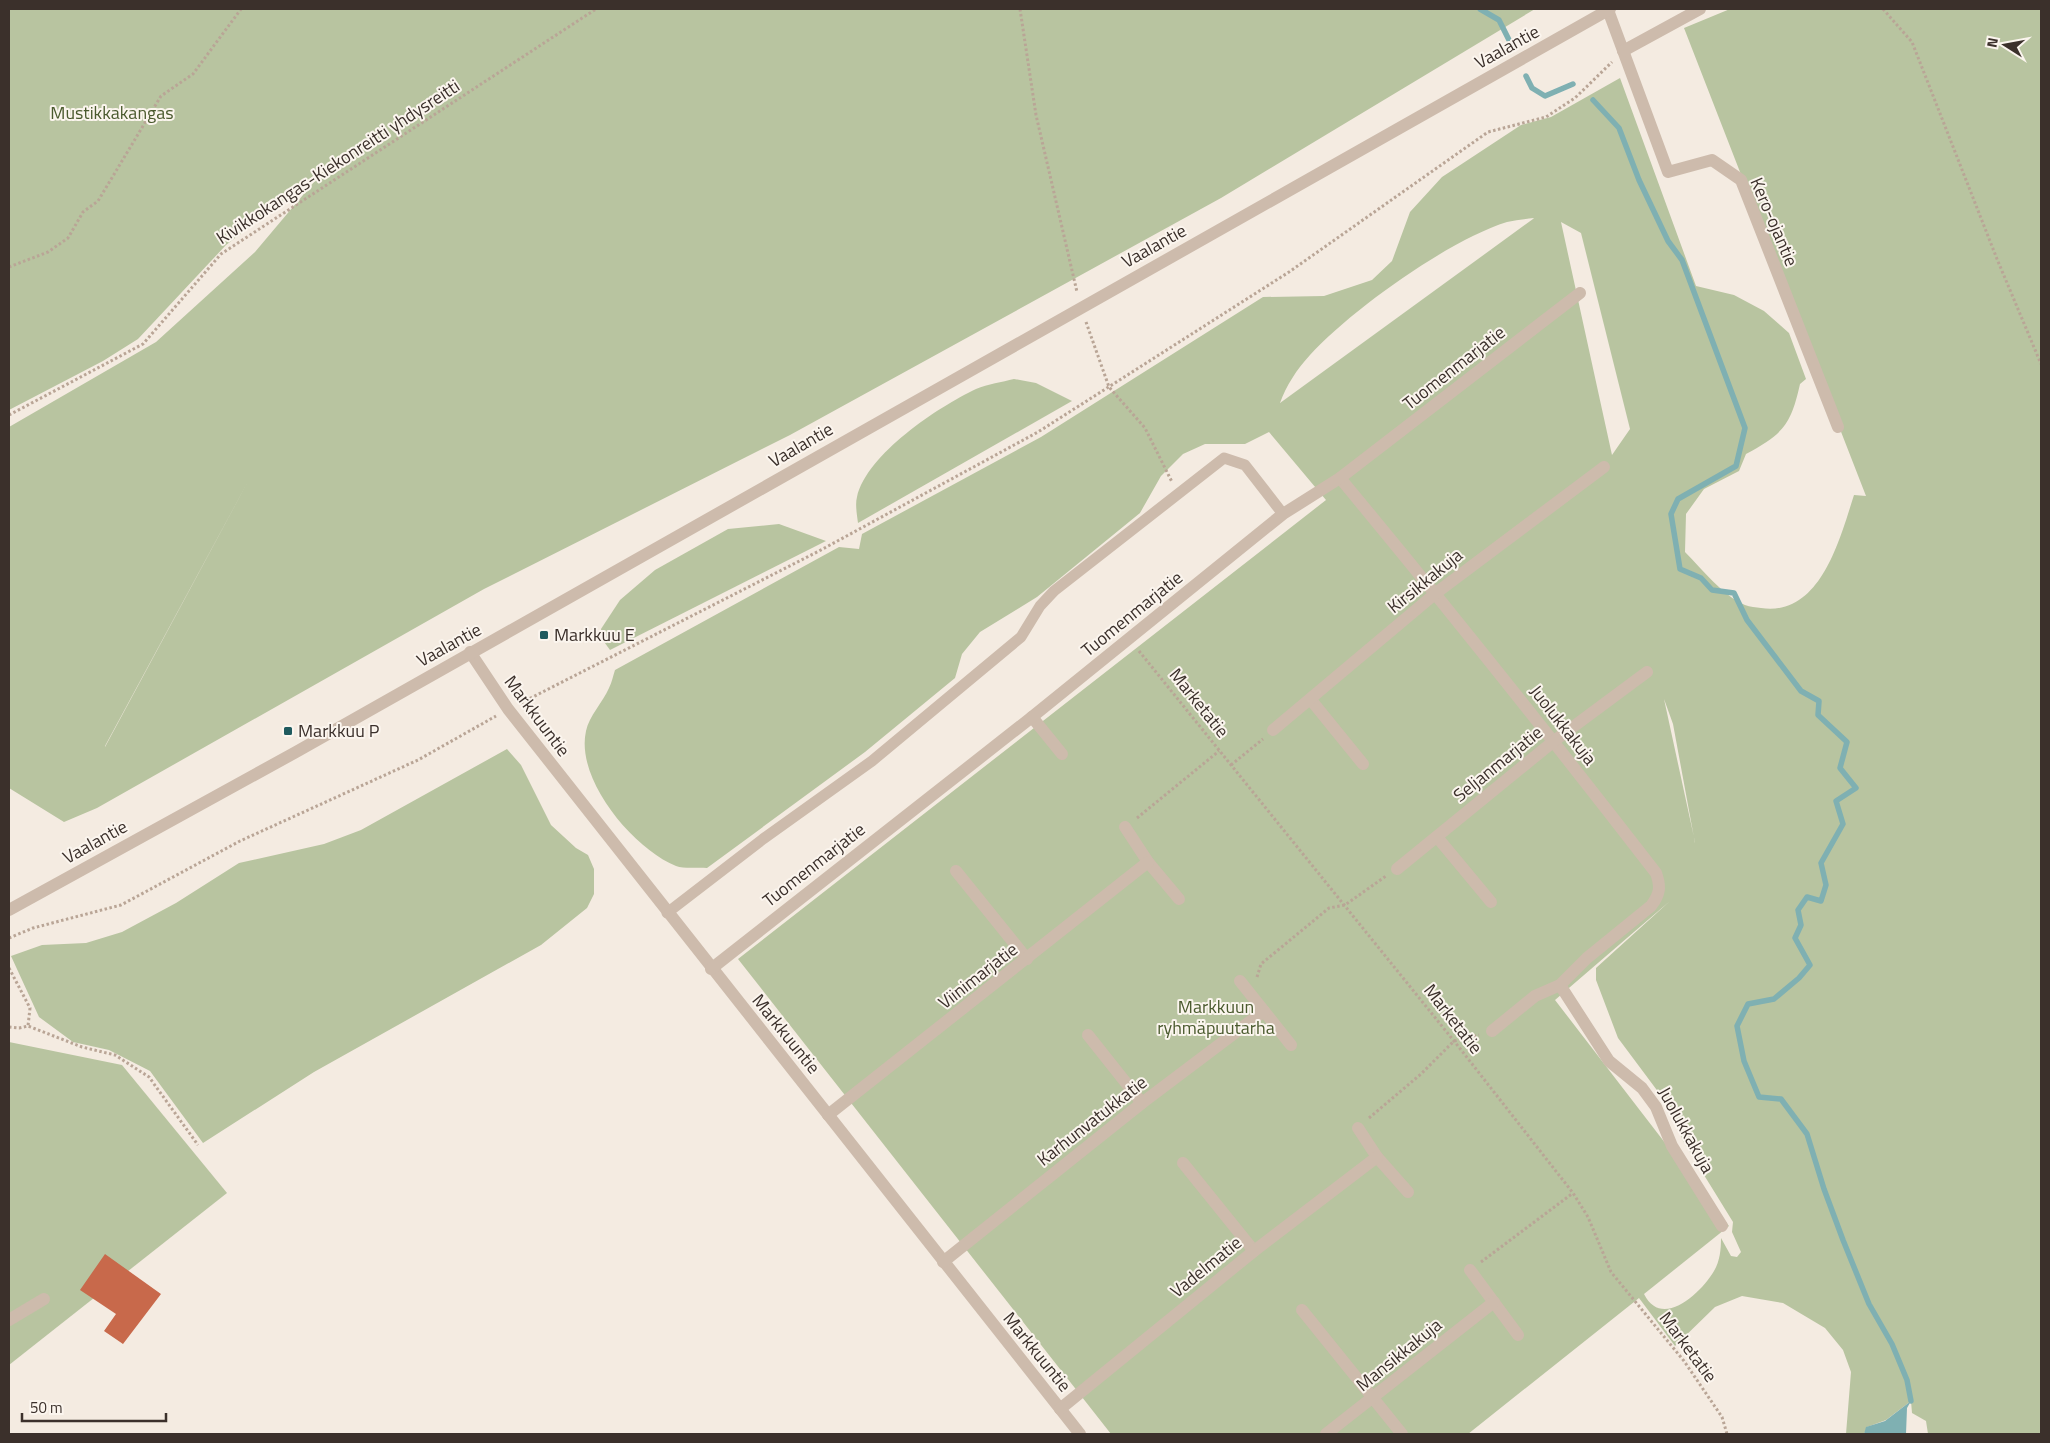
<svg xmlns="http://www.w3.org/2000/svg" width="2050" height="1443" font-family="'Titillium Web',sans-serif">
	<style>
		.green { fill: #b8c4a0; fill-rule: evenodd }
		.water { fill: #7fb0b2 }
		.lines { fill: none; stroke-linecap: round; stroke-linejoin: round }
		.stream { stroke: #7fb0b2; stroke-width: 5.5 }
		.building { fill: #c8694b }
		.path { stroke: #b9a596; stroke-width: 3; stroke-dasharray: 2.5 2.5; stroke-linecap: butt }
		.service { stroke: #cdbbac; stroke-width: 11 }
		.minor { stroke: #cdbbac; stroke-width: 12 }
		.tertiary { stroke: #cdbbac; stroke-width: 12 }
		.poi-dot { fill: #1f5a5e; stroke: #fbf5ee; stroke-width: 2 }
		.labels { text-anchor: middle; stroke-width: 4; stroke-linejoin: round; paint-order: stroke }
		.street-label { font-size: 18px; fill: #3b302b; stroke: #fbf5ee }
		.park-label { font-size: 18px; fill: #4a5a2e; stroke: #fbf5ee }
		.poi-label { font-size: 18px; fill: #3b302b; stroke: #fbf5ee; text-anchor: start }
	</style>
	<rect width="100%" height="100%" fill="#f4ebe1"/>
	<!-- green -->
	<g class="green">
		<path d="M9 9H1535L1221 198 790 435 484 589 97 808 64 822 9 788V427L156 342 255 252 335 157 288 198 226 245 138 339 103 361 9 410ZM252 474 105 747V746Z"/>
		<path d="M1730 9H2041V1434H1928L1926 1421 1912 1413 1911 1401 1886 1420 1867 1427 1864 1434H1846L1851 1372 1843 1350 1825 1328 1783 1303 1742 1296 1715 1307 1675 1346 1639 1298 1468 1434H1111L738 959 1326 500 1269 432 1245 444H1205L1183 454 1161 476 1140 513 1037 597 980 632 962 654 955 678 865 752 707 868C698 867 684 869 676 866 634 849 575 780 586 731 589 716 603 702 609 688 612 682 613 676 615 670L839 547 859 549 862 534 1041 437 1263 297 1324 296 1372 280 1392 261 1410 212 1442 177 1521 125 1551 117 1620 78 1696 286 1734 295 1764 311 1789 333 1806 379 1800 384C1791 425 1783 434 1746 454L1739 471 1704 489 1686 514 1685 552C1703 570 1722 595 1745 605 1750 607 1756 607 1761 608 1821 617 1840 538 1854 495L1866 496 1684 28ZM1534 218 1533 219 1280 403C1286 386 1297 369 1310 355 1351 310 1449 240 1507 222 1516 220 1525 219 1534 218ZM1561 222 1581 233 1630 429 1612 455ZM1664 699 1673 724 1695 843V842ZM1670 901 1596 968V980L1618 1038 1665 1101 1683 1141 1733 1222 1732 1232 1741 1252 1737 1257 1731 1256 1721 1238C1721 1249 1720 1261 1714 1271 1701 1293 1662 1330 1644 1294L1729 1226 1555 1000Z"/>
		<path d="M1014 379 1036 383 1072 401 858 523C857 515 855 504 857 497 867 454 938 407 976 389 988 384 1002 382 1014 379Z"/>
		<polygon points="779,524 826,541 610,650 602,639 601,629 620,600 655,570 728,529"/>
		<polygon points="507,749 521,765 551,825 576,848 588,855 594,869 594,894 587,908 541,945 314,1072 203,1143 150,1071 109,1050 73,1042 39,1017 11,956 42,945 86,943 122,932 176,903 239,863 324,844 361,830"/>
		<polygon points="9,1042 122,1065 227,1193 9,1365"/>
	</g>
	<!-- water -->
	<polygon class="water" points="1911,1401 1907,1408 1906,1434 1864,1434 1866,1427 1885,1421"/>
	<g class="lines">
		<!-- stream -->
		<g class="stream">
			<polyline points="1480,9 1499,20 1511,44"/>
			<polyline points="1526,76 1532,88 1545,96 1573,84"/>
			<polyline points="1593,100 1619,128 1639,180 1668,241 1682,260 1745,428 1736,466 1678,499 1671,514 1680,569 1701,578 1712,590 1734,593 1747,620 1801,691 1819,701 1818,715 1847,742 1840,768 1856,788 1836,801 1843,824 1821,863 1826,885 1821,901 1807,897 1798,910 1801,925 1795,938 1810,965 1799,978 1774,999 1748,1004 1737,1026 1744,1061 1759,1097 1781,1099 1807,1134 1824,1189 1843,1240 1869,1304 1892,1344 1907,1380 1911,1401"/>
		</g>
	</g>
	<!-- building -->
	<polygon class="building" points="105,1254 161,1294 123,1344 104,1331 116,1314 80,1290"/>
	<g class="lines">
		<!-- path -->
		<g class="path">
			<polyline points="1020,9 1036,115 1077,292"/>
			<polyline points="1883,9 1912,42 1997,259 2041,364"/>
			<polyline points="9,267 48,252 68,238 83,212 98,201 161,96 193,74 241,9"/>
			<polyline points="1086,322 1109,387 1145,428 1172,482"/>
			<polyline points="9,415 143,344 221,254 596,9"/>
			<polyline points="1139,651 1458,1046 1573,1193 1588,1217 1611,1272 1684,1361 1722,1417 1727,1434"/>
			<polyline points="521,703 819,551 1038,432 1289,272 1488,132 1546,117 1575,98 1612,62"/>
			<polyline points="1231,765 1263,739"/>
			<polyline points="1137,818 1219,751"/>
			<polyline points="9,938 33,928 121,905 240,841 418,760 496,716"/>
			<polyline points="9,968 30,1008 28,1026"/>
			<polyline points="1257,977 1261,964 1329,908 1345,905 1386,876"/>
			<polyline points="9,1027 19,1028 28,1026 82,1047 115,1055 149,1077 198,1145"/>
			<polyline points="1369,1118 1421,1074 1454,1041 1479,1035"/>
			<polyline points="1481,1262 1573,1193"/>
		</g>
		<!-- service -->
		<polyline class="service" points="667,913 763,839 872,761 1021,637 1040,606 1054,591 1224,458 1245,465 1283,514"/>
		<!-- minor -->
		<g class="minor">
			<polyline points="1608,10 1668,172 1712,160 1741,180 1838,427"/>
			<polyline points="1623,51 1700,9"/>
			<path d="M1340 478C1448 608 1553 740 1656 873 1661 887 1660 894 1651 906L1587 958 1560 985 1535 996 1492 1031"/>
			<polyline points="470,652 508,709 1080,1434"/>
			<polyline points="1311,700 1363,764"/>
			<polyline points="1032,717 1062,754"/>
			<polyline points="1273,730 1436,593 1604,467"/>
			<polyline points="1125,827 1148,862 1179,899"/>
			<polyline points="1437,837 1491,902"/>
			<polyline points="1397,869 1554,741 1647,672"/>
			<polyline points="956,871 1027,959"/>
			<polyline points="711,969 1032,717 1283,514 1340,478 1580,293"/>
			<polyline points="1240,981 1291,1045"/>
			<polyline points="1560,985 1609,1061 1642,1088 1656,1107 1672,1146 1722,1226"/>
			<polyline points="1088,1035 1142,1103"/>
			<polyline points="828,1115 1148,862"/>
			<polyline points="1358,1128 1377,1157 1408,1192"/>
			<polyline points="1183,1163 1254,1251"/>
			<polyline points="943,1262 1142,1103 1264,1011"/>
			<polyline points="1470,1270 1518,1335"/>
			<polyline points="1302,1310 1402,1434"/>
			<polyline points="9,1320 44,1299"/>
			<polyline points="1060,1409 1254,1251 1377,1157"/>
			<polyline points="1326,1434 1494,1302"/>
		</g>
		<!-- tertiary -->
		<polyline class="tertiary" points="9,910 296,752 1610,9"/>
	</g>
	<!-- markers -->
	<g class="poi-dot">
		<rect x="539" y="630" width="10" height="10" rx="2.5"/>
		<rect x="283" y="726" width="10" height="10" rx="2.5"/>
	</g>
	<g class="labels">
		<!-- street labels -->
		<g class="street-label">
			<text transform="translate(1507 47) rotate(-29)" y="6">Vaalantie</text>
			<text transform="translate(338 162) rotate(-33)" y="6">Kivikkokangas-Kiekonreitti yhdysreitti</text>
			<text transform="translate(1774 222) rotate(67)" y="6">Kero-ojantie</text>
			<text transform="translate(1154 246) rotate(-29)" y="6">Vaalantie</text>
			<text transform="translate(1454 368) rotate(-38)" y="6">Tuomenmarjatie</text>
			<text transform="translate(801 445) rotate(-30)" y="6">Vaalantie</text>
			<text transform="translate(1425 581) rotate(-39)" y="6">Kirsikkakuja</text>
			<text transform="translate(1132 614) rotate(-39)" y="6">Tuomenmarjatie</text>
			<text transform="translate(449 645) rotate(-29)" y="6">Vaalantie</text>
			<text transform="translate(1199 703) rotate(51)" y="6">Marketatie</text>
			<text transform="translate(537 716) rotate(53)" y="6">Markkuuntie</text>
			<text transform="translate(1563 725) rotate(52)" y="6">Juolukkakuja</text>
			<text transform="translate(1498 764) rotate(-39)" y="6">Seljanmarjatie</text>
			<text transform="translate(95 842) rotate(-29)" y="6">Vaalantie</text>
			<text transform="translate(814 865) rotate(-38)" y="6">Tuomenmarjatie</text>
			<text transform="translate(978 976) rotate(-38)" y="6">Viinimarjatie</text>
			<text transform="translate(1453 1019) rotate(52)" y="6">Marketatie</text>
			<text transform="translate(786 1034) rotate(51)" y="6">Markkuuntie</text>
			<text transform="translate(1092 1121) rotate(-38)" y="6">Karhunvatukkatie</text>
			<text transform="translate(1686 1130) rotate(61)" y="6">Juolukkakuja</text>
			<text transform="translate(1206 1267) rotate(-39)" y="6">Vadelmatie</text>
			<text transform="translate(1688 1347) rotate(53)" y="6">Marketatie</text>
			<text transform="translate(1037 1352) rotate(51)" y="6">Markkuuntie</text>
			<text transform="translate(1399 1355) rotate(-39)" y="6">Mansikkakuja</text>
		</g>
		<!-- park labels -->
		<g class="park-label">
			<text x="112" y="119">Mustikkakangas</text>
			<text x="1216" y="1013">Markkuun<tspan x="1216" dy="21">ryhmäpuutarha</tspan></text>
		</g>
		<!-- poi labels -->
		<g class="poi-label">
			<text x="554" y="641">Markkuu E</text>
			<text x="298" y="737">Markkuu P</text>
		</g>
	</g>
	<!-- border -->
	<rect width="2050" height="1443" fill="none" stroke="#3b302b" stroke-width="20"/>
	<!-- north arrow -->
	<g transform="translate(2005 45) rotate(281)" stroke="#fbf5ee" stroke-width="4" paint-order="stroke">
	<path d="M0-4L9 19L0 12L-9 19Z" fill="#3b302b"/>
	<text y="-8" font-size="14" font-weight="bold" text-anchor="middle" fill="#3b302b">N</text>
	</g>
	<!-- scale -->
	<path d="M22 1413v8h144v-8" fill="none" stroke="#3b302b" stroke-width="2.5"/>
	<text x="30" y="1413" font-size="15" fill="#3b302b" stroke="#fbf5ee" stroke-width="4" paint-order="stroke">50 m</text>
</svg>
